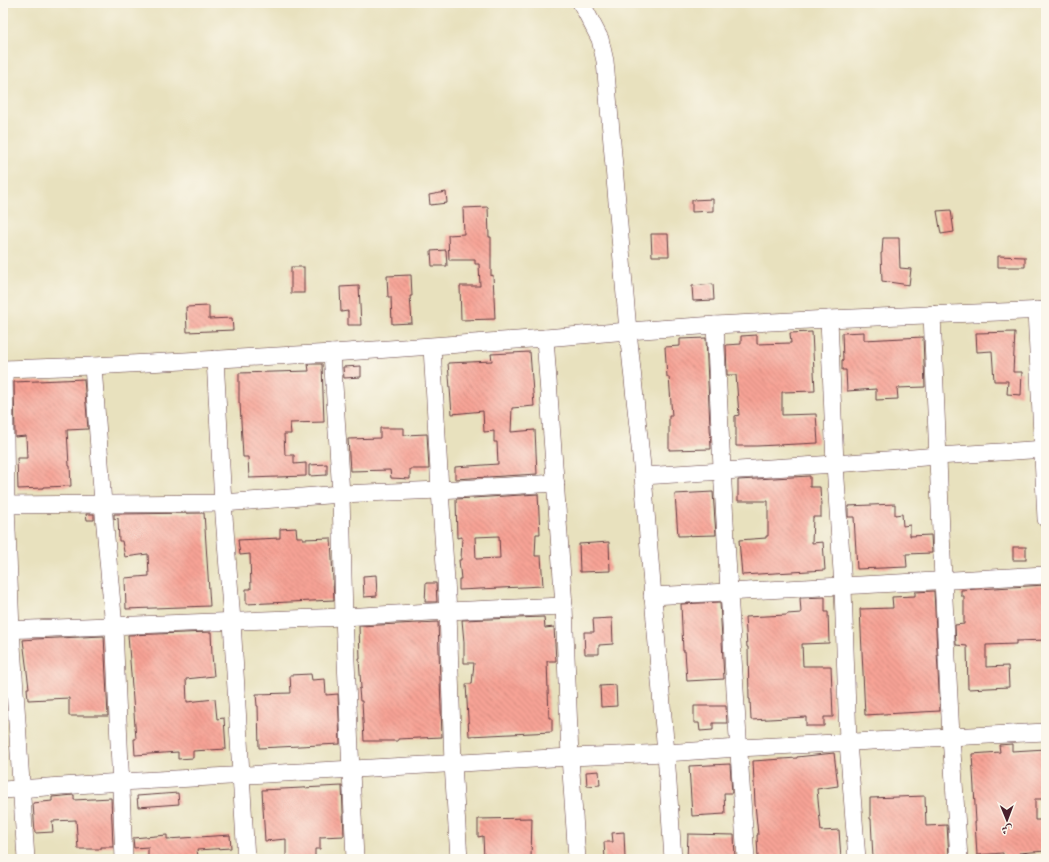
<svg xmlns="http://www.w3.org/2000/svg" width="1049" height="862" font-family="'EB Garamond',Amiri,serif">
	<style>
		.building { fill: url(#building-back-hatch); fill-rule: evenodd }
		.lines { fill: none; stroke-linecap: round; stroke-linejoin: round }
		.minor-casing { stroke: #623c41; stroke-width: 18 }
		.minor { stroke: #fff; stroke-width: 17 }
	</style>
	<defs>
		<pattern id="building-back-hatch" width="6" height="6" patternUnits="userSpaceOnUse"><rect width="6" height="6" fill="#f7a395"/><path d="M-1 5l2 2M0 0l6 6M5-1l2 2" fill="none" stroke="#ca847a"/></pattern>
	</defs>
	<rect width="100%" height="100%" fill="#fbf7ec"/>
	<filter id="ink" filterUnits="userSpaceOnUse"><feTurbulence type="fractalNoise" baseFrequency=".025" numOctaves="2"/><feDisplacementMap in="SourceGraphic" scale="8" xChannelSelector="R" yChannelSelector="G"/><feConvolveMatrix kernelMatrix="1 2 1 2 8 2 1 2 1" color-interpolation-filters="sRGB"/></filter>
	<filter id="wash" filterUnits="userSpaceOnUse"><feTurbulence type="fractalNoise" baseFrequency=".012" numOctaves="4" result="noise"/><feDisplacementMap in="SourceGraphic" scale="16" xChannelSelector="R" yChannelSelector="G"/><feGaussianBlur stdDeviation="0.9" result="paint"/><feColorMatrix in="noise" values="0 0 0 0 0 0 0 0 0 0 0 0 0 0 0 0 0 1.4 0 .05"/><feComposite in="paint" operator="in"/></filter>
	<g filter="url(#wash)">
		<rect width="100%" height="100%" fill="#e8e1be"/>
		<g id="blocks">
			<!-- building -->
			<g class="building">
				<polygon points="446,192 447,203 430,205 429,195"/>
				<polygon points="713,199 713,211 692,212 692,200"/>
				<polygon points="488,207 489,237 491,237 491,276 493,275 495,319 461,320 460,286 480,286 479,264 475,264 475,260 449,260 448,235 464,234 463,208"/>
				<polygon points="951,210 954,232 941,234 937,211"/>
				<polygon points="651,234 668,234 669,256 652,256"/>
				<polygon points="883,238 899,238 900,268 911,269 909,285 882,281 881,253 882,253"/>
				<polygon points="446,250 447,266 432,266 431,251"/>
				<polygon points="998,256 1025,257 1025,267 998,267"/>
				<rect x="291" y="267" width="13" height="26"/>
				<polygon points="411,275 412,296 410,296 412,323 392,324 391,297 388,297 387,276"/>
				<polygon points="713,284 714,300 693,301 692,286"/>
				<polygon points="359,286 361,325 348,325 348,311 341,312 340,287"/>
				<polygon points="209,306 209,319 232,318 233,330 187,332 186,307"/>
				<polygon points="812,332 815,391 782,392 782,415 816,414 818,443 757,446 736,446 736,427 735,427 735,416 739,415 736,375 727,375 726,345 741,344 741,336 757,335 757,344 791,343 790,333"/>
				<polygon points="864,332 864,340 923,337 925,387 897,388 898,399 876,400 876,389 847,391 846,370 842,370 842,360 843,360 842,333"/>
				<polygon points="1015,332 1013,372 1022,372 1021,395 1007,394 1008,381 994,381 992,351 977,352 976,333"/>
				<polygon points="706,338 711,449 669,450 669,416 672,416 669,377 667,377 665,347 680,346 680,339"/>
				<polygon points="530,352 534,406 512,408 511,432 535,430 537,474 455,479 455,467 498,464 497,442 494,442 494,431 484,432 483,411 452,414 448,363 492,361 491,354"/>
				<polygon points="308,364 322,364 324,422 290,423 291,434 284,434 285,455 294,455 294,464 306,463 306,476 249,478 248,457 243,457 240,403 239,403 239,373 309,371"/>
				<polygon points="361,366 361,377 344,378 343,367"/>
				<polygon points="84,379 88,429 67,430 69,466 70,466 71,486 43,487 43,488 18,489 17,458 27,458 26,436 15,437 14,382"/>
				<polygon points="380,428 404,428 404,435 427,434 429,469 410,469 410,479 391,478 390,470 350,471 348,439 380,438"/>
				<polygon points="327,464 327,475 309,476 309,465"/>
				<polygon points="810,476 810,487 820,487 821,506 821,517 813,517 812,543 823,542 825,570 742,575 739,540 766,538 766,536 768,536 768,501 738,501 738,480"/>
				<polygon points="713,492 716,535 678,536 675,494"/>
				<path d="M538 494 540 534H536L535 556H541L543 586 459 590V579H461L459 560H461L462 537 457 538 456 499ZM499 536 500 558 476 559 475 537Z"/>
				<polygon points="895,504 895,515 902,514 903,526 910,525 910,536 931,535 932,553 906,554 907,567 857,569 854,517 848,517 848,506"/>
				<polygon points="204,513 210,606 126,609 125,578 149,576 148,554 125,557 122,541 119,541 118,518 114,519 114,514"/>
				<polygon points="86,514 94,514 94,520 87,520"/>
				<polygon points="296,528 297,537 303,537 303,539 331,538 334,600 246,604 246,589 251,589 250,554 240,555 238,540 280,538 280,529"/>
				<polygon points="609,542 610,571 580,572 579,544"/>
				<rect x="1013" y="547" width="13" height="13"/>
				<polygon points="376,575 377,596 364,597 363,576"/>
				<polygon points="426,583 436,583 437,602 425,602"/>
				<polygon points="1045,585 1046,640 1016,641 1016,644 986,645 986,667 1008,666 1009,687 968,689 967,646 956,645 955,625 964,624 964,596 961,596 961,590"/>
				<polygon points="934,591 940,711 865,715 860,609 893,608 892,597 915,596 915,592"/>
				<polygon points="825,597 825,612 828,612 829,643 802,644 803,666 831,666 833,717 824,717 824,726 806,726 806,717 751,720 750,699 749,699 748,647 747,647 745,617 787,615 787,614 801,613 800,598"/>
				<polygon points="720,602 724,679 687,681 685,651 683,651 681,604"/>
				<polygon points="544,617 545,628 554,627 556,661 547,661 549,718 552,718 552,732 469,736 466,684 472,684 474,663 464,663 464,642 462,620"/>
				<polygon points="612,618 613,644 599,645 599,654 585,654 584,632 594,632 593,619"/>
				<polygon points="438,622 442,737 398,739 398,741 364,741 362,701 360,701 359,689 361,688 359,659 360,659 359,626"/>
				<polygon points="211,632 212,655 214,676 186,679 187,702 215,699 217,719 224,718 226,749 193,751 193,758 178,759 178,752 135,755 134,739 136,739 128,635"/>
				<polygon points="104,636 108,716 69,716 69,698 28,700 27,688 29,688 23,640 35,639"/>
				<polygon points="311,674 312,680 325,679 326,695 338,694 340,744 259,748 258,706 257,706 256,694 291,693 290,675"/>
				<polygon points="616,685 617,706 601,707 600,686"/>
				<polygon points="694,706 726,706 727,723 713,723 713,730 700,731 699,723 694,723"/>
				<polygon points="1012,744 1012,751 1046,749 1046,799 1035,799 1035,820 1046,820 1046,851 1019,853 1019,859 1003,859 1003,853 977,855 975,822 976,822 972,754 1000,752 999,745"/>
				<polygon points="834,753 838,786 817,789 821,831 839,830 841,859 758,859 757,835 758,835 755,804 753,761 797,758 797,757"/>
				<polygon points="730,764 732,793 724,793 725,814 692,816 689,766"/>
				<polygon points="599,771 600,785 587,786 586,772"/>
				<polygon points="342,786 344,836 320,837 320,849 315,849 315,859 286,859 286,839 265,841 262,790"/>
				<polygon points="178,793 179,804 138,807 137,796"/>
				<polygon points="74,795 74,800 111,798 113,847 101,847 101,849 78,849 76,820 52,821 53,832 35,833 33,803 52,801 52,797"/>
				<polygon points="925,796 926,826 947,825 949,857 905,859 873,859 871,819 870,819 870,798"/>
				<polygon points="532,818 531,859 484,859 483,836 478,837 478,819"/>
				<polygon points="624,832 625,859 605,859 604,842 613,842 612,833"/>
				<polygon points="688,834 734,835 735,859 687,859"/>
				<polygon points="167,835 167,839 230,835 231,848 197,850 198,856 191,856 191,859 148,858 148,847 134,848 133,838"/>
			</g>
		</g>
	</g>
	<g filter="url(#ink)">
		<use href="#blocks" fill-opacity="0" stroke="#623c41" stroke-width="1"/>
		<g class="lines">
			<!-- minor casing -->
			<g class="minor-casing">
				<g id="minor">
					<polyline points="581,3 585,10 600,39 605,61 628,331 643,476 666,753 673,859"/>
					<polyline points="1036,310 1046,519"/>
					<polyline points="932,314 943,580 951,736 959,859"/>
					<polyline points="829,319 835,464 843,587 848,742 857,859"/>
					<path d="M715 325C723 503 734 681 746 859"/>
					<polyline points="545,338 564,606 570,757 577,859"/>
					<polyline points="432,347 440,490 448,611 453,764 459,859"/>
					<polyline points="332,353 341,494 344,617 355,859"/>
					<polyline points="215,359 223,503 232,621 246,859"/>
					<polyline points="93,366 103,504 114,627 124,859"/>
					<polyline points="3,369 93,366 332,353 545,338 628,331 715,325 829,319 1046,310"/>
					<polyline points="4,369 6,505 11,630 26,859"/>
					<polyline points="643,476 835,464 938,456 1046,449"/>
					<polyline points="3,505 223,503 341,494 440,490 556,483"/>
					<polyline points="652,596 1046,575"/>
					<polyline points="3,630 344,617 448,611 564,606"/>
					<polyline points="3,790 121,782 570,757 666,753 738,748 1046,732"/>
				</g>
			</g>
			<!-- minor -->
			<use href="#minor" class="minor"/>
		</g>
	</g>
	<!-- margin -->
	<rect width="1049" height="862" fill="none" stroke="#fbf7ec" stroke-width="16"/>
	<!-- north arrow -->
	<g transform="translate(1007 820) rotate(179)" stroke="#fbf7ec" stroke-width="3" paint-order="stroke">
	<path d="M0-3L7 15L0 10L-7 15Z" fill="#4a1f2b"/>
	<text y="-6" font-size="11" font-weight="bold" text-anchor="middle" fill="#4a1f2b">ش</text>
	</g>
</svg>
